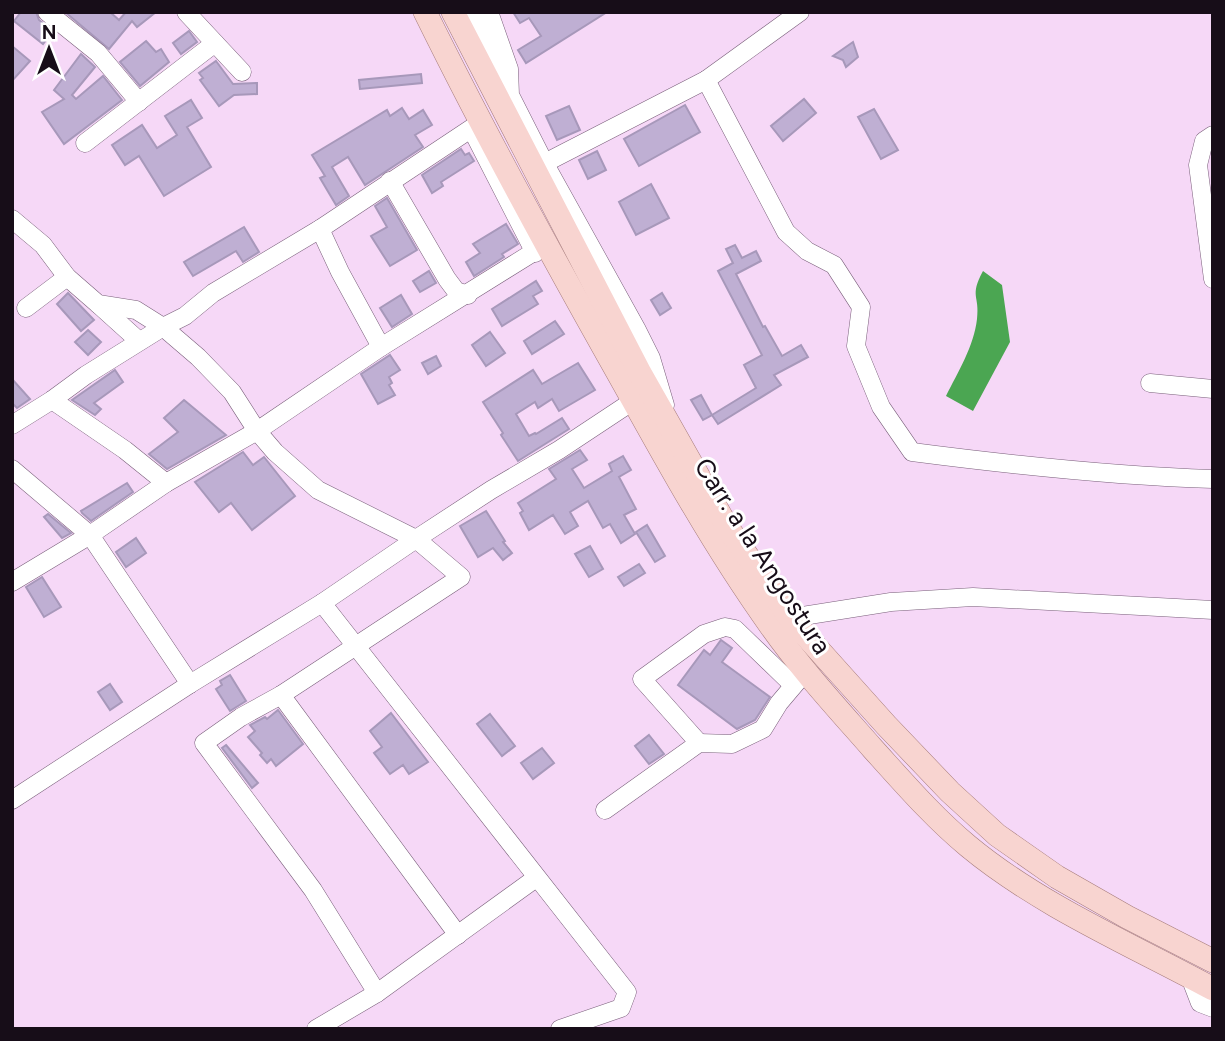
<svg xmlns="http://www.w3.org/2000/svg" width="1225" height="1041" font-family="Figtree,sans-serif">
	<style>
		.water { fill: #4ba652 }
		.building { fill: #bfafd3; stroke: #a798ba; stroke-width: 2 }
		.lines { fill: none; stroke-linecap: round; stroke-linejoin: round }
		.minor-casing { stroke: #795f7a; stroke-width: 19 }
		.major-casing { stroke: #a67c7b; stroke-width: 24 }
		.minor { stroke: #fff; stroke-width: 18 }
		.major { stroke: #f8d4d0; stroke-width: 23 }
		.labels { text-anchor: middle; stroke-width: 6; stroke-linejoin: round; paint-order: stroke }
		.street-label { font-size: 26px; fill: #170d18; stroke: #fff }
	</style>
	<rect width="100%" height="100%" fill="#f6d8f7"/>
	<!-- water -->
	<path class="water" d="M983 271 1002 285 1010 342 973 411 946 396C958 372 974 346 977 319 980 295 969 297 983 271Z"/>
	<!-- building -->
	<g class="building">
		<polygon points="21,12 36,12 39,20 53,31 43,44 14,21"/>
		<polygon points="65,12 110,12 119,20 126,12 156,12 137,27 132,21 109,49"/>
		<polygon points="513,12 607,12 526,63 518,50 541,36 529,18 520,23"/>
		<polygon points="189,31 197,42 181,54 173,43"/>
		<polygon points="146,41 156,52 161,49 169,62 140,86 120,62"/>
		<polygon points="853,42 858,57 846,67 843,60 833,56"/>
		<polygon points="12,46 30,61 12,81"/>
		<polygon points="81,54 95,67 72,95 76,99 103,76 122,100 64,144 42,112 64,99 54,90"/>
		<polygon points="216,61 233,84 257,83 257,94 234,95 219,106 200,80 203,78 199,73"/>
		<polygon points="421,74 422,83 360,89 359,80"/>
		<polygon points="804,99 816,113 783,141 771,126"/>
		<polygon points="191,100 202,118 187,127 211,167 164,196 139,156 125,165 112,145 142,125 157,148 177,135 165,116"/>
		<polygon points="685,105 700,132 639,166 624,139"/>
		<polygon points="569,106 580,130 557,140 546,116"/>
		<polygon points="402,108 409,119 423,110 432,125 415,135 423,147 365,185 348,157 332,167 349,196 336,205 320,178 325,176 312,155 387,110 390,116"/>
		<polygon points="874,109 898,150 881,159 858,117"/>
		<polygon points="461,149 465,155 469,153 474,161 441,182 443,186 432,193 422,175"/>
		<polygon points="597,151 606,170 588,179 579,160"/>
		<polygon points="651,184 669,218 636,235 619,202"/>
		<polygon points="387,198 417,250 390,266 371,236 387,227 375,206"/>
		<polygon points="506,224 518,244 502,254 504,257 474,276 466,262 480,253 473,244"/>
		<polygon points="244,227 259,252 243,262 236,251 193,276 184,262"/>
		<polygon points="735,245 742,258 756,251 761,261 736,274 763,327 765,326 782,356 801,345 808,357 774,375 781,385 718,424 712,415 756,388 744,365 762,355 718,271 733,263 726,249"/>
		<polygon points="429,271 436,283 420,292 413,281"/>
		<polygon points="536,281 542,291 533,296 538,304 502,326 492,309"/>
		<polygon points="68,293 94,320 81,331 57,304"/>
		<polygon points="662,293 671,308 660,315 651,300"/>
		<polygon points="401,295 412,314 392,327 380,308"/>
		<polygon points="555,321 564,334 532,354 524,341"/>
		<polygon points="88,330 101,342 88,355 75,342"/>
		<polygon points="490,332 505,353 486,366 472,345"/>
		<polygon points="390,355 400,370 389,377 392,383 389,385 395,395 378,404 361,374"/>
		<polygon points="436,356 441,366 428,374 422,363"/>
		<polygon points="578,363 595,390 559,411 552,399 538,408 535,402 516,414 529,436 535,433 536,434 562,418 569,429 518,461 501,435 503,433 483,402 533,370 542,384"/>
		<polygon points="115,370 123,382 94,403 101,409 95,415 72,400"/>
		<polygon points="12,379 30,399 17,408 12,403"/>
		<polygon points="701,395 712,415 703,420 691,400"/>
		<polygon points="184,400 226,435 167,469 149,454 178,432 164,418"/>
		<polygon points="580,450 587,460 572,469 584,488 612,471 609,464 623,456 631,470 619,477 636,509 624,515 635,534 621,543 610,524 603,528 588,501 570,512 578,526 565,534 553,515 529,530 520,513 523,511 518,503 556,479 549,469"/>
		<polygon points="243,452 253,465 264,457 295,496 252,530 231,503 219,512 195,482"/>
		<polygon points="127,483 133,492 91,521 82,513 81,511"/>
		<polygon points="486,511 505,541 503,542 512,553 503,560 493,548 478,557 460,526"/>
		<polygon points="48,514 71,533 62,538 44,517"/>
		<polygon points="647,525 665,556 655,562 636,532"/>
		<polygon points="136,538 146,553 126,567 116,552"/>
		<polygon points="590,546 603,569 589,577 575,554"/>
		<polygon points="639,564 645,573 624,586 618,577"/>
		<polygon points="42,577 61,607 44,617 26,587"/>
		<polygon points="721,640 732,648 722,662 770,697 755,720 737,729 678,685 704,650 710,655"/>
		<polygon points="230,675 246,701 230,711 216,689 222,685 220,681"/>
		<polygon points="110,684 122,702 110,710 98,692"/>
		<polygon points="278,710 303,744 276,766 271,759 267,763 260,755 262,753 248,737 255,731 250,725 265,717 267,719"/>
		<polygon points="391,713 428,762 409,774 403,765 390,774 374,753 382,747 370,731"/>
		<polygon points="490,714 515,746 502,756 477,724"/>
		<polygon points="649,735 664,754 649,764 635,746"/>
		<polygon points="226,745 258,783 252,788 222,748"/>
		<polygon points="542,748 554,763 533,779 521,763"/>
	</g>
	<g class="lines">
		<!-- minor casing -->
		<g class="minor-casing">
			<g id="minor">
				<polyline points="47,12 98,53 139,102"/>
				<polyline points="186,12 242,72"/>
				<polyline points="472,12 499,77 508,92"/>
				<polyline points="489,12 509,69 510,95 545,164 636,328 651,358 665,405"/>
				<path d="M706 80 786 232 807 251 834 265 861 307 856 346 881 407 912 452C1012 465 1112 476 1213 479"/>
				<polyline points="472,130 535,253"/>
				<polyline points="1213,135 1204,141 1198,165 1213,279"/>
				<polyline points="85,143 215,43"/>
				<polyline points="535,168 706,80 800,12"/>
				<polyline points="390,181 447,279 456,291 468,295"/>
				<polyline points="12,219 43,245 67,277 98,304 136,310 163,327 198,357 232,392 257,431 275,452 318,490 416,539 461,577 281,695 241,717 204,743 313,890 377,993"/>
				<polyline points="320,229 340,272 381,347"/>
				<polyline points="98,304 139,341"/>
				<polyline points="26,308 67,277"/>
				<polyline points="1150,383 1213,389"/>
				<polyline points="52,400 125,450 166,483"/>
				<polyline points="12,425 52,400 86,375 163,327 185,316 213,293 320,229 481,122"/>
				<polyline points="12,469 90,535 190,684"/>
				<polyline points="12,582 90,535 166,483 257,431 381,347 545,245"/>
				<polyline points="322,603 627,992 621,1008 560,1029"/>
				<polyline points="790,618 891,602 973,597 1213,610"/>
				<polyline points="281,695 458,935"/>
				<polyline points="699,743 642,679 704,634 725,627 735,629 793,685"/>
				<polyline points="12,800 190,684 322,603 416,539 491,490 559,450 633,401"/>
				<polyline points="605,810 699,743 732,744 763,729 779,703 801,677"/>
				<polyline points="1190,977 1200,1003 1213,1008"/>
				<polyline points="316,1029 377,993 536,878"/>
			</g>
		</g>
		<!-- major casing -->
		<g class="major-casing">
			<g id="major">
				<path d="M425 12C487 138 554 260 623 382 669 465 715 548 770 625 801 669 838 709 873 749 903 782 933 817 968 846 1039 905 1132 945 1213 989"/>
				<polyline points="453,12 640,373 726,525 790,618 886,725 950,792 997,835 1057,877 1127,917 1213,961"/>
			</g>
		</g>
		<!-- minor -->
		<use href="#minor" class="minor"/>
		<!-- major -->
		<use href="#major" class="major"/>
	</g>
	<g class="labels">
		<!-- street labels -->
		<g class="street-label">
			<text transform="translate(763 556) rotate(57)" y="9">Carr. a la Angostura</text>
		</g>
	</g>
	<!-- border -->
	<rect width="1225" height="1041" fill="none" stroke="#170d18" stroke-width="28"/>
	<!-- north arrow -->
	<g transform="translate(49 49)" stroke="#ffffff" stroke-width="5" paint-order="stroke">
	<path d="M0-5L12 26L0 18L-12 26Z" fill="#170d18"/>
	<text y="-10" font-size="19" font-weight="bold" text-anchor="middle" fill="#170d18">N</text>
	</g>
</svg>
